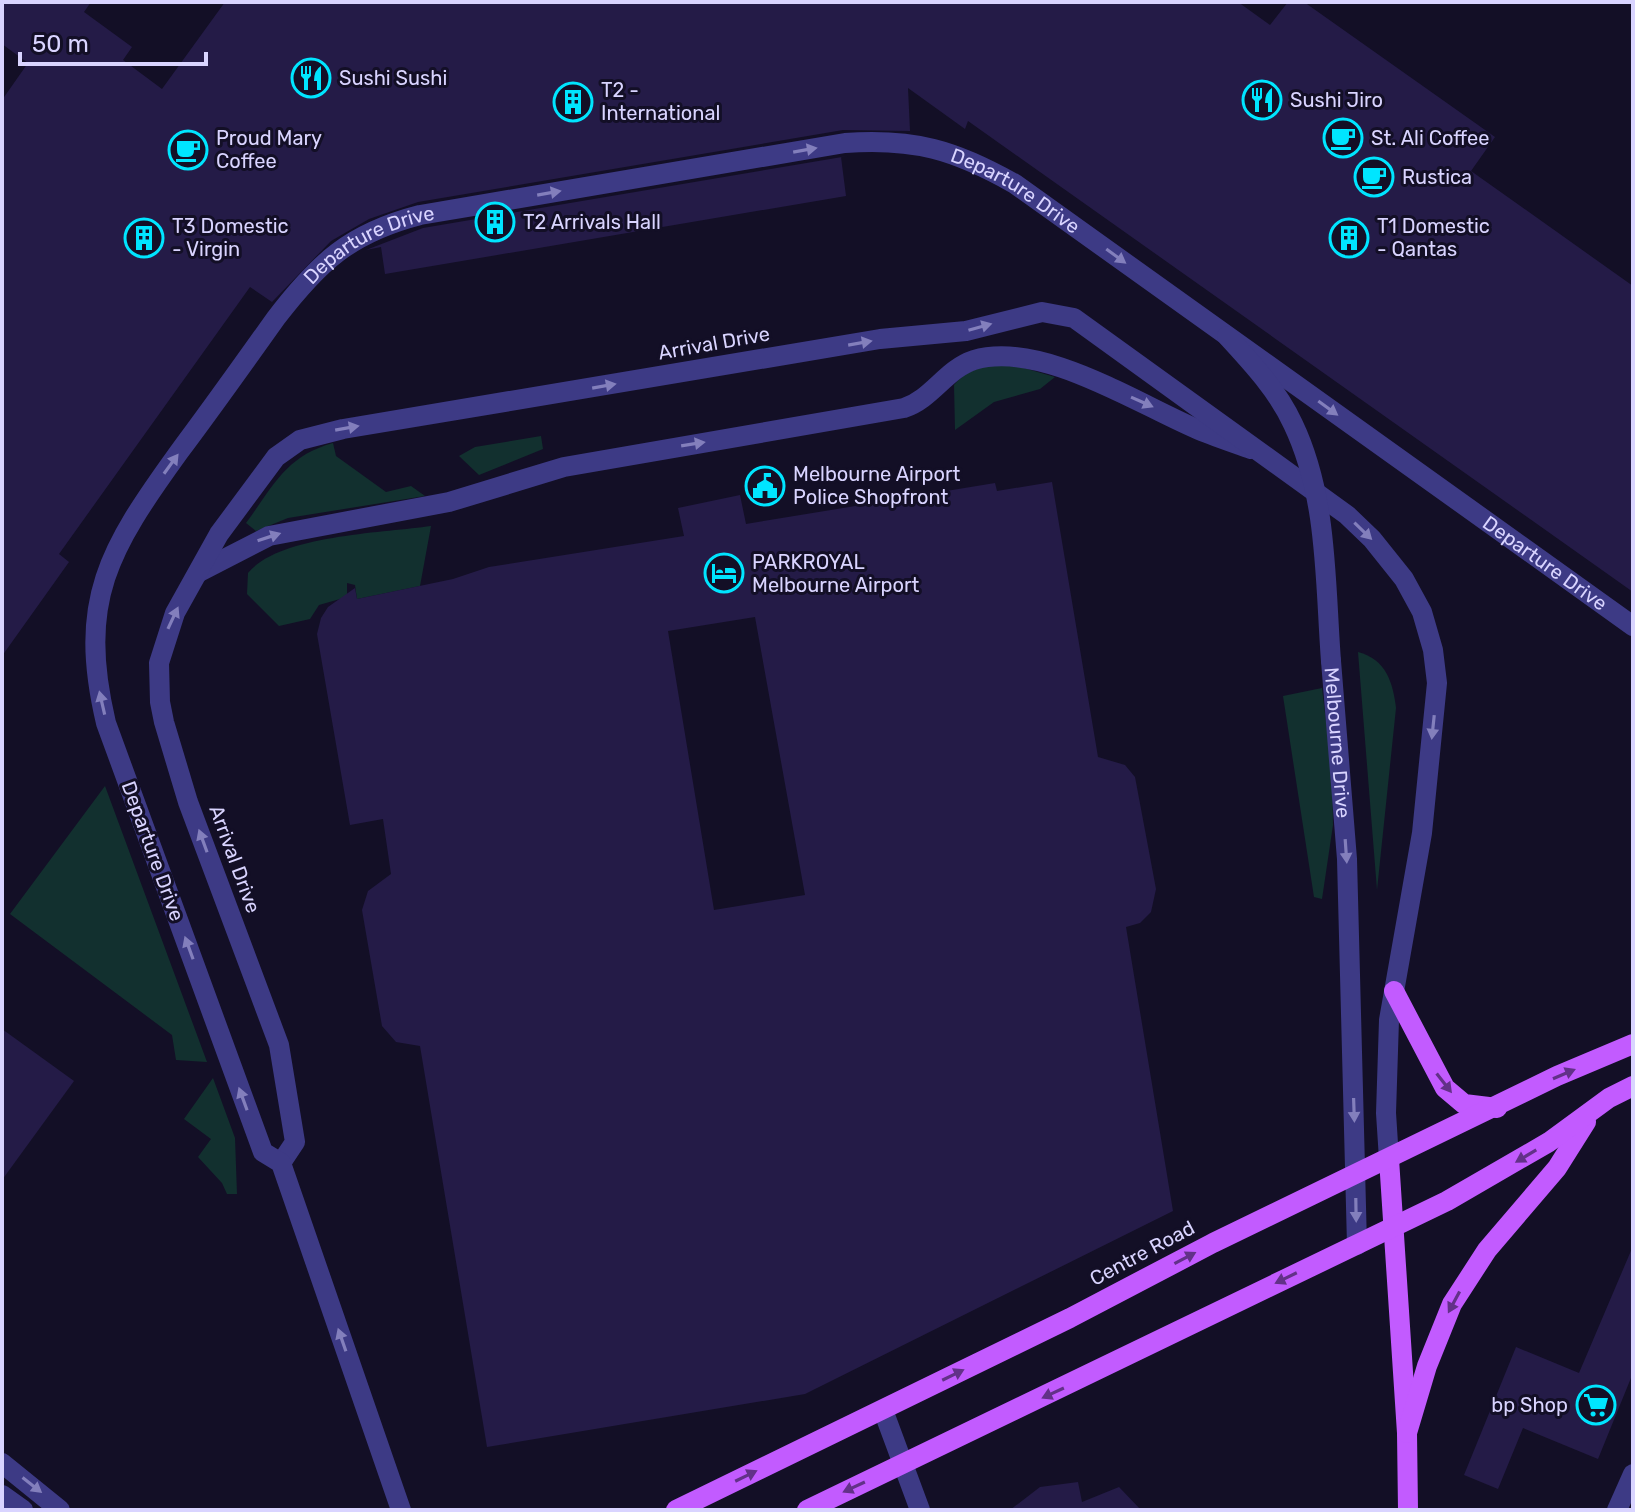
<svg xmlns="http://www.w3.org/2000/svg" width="1635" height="1512" font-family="Rubik,sans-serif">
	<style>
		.green { fill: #12302f }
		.building { fill: #241b47; fill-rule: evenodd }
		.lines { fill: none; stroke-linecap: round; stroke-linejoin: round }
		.minor { stroke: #3d3a85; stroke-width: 20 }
		.tertiary { stroke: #3d3a85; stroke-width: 20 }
		.primary { stroke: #c25bff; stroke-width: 20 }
		.minor-bridge { stroke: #3d3a85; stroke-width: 20 }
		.oneway { fill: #837fbc }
		.oneway2 { fill: #623188 }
		.labels { text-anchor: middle; stroke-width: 6; stroke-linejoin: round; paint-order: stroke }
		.poi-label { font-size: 20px; fill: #d9d4ff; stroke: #130f26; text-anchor: start }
		.street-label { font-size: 20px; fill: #d9d4ff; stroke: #130f26 }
	</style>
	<rect width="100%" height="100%" fill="#130f26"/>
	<!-- green -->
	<g class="green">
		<path d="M1013 365 1055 377 1040 389 994 402 955 430 954 385C971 365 988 366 1013 365Z"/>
		<polygon points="541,436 543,449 479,475 459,456 475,447"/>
		<path d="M333 443 336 456 386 492 411 486 425 496 288 518 256 531 246 523C274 485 286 456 333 443Z"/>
		<path d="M431 526 420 586 357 599 355 585 347 583V597L319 605 310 619 279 626 247 594 248 573C279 535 383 533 431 526Z"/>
		<path d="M1358 652C1386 659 1393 683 1396 708L1377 890Z"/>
		<polygon points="1322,688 1332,773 1333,825 1322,899 1314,897 1283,696"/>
		<polygon points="105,786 207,1062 176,1060 172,1035 10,914"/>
		<polygon points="213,1078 235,1138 237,1194 227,1194 222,1183 198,1157 211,1139 184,1119"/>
	</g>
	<!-- building -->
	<g class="building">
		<polygon points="2,2 91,2 84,12 132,47 123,60 162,89 225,2 1238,2 1270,25 1288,2 1304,2 1495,137 1471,171 1633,286 1633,592 968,121 965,129 908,88 910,131 843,130 418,202 369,219 331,241 272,302 250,287 59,554 69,562 2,656 2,100 28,63 2,44"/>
		<polygon points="848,156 841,157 846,196 385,274 381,247 366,250 423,228"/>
		<path d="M1052 482 1098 757 1125 765 1135 777 1156 889 1151 912 1140 923 1126 927 1173 1211 805 1394 487 1447 420 1046 396 1042 382 1026 362 910 368 891 391 874 383 819 350 825 317 634 321 618 328 607 355 588 357 599 453 579 489 567 684 536 678 508 740 495 746 524 995 483 997 491ZM755 617 805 895 714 910 668 631Z"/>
		<polygon points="2,1029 74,1081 2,1180"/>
		<polygon points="1633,1246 1633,1373 1598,1459 1523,1428 1498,1489 1464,1475 1516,1347 1579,1373"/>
		<polygon points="1078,1482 1082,1502 1119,1487 1141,1510 1010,1510 1040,1487"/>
	</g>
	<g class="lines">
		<!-- minor -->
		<g class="minor">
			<path d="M199 572 269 536 449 502 564 467 904 408C932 399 946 369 974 360 1041 340 1139 405 1199 430 1216 437 1234 443 1251 449"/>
			<path id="s1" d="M1331 661 1347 859 1357 1245"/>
			<polyline points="883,1410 920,1510"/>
		</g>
		<!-- tertiary -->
		<g class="tertiary">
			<polyline points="281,1163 295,1142 279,1045 188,802 164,722 160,702 159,663 175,613 219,534 276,457 300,440 343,429 880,339 966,331 1042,312 1074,318 1347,515 1372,539 1404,579 1422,612 1433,650 1437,683 1422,833 1389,1020 1386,1113 1389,1159"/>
			<polyline points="2,1463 60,1510"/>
			<polyline points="2,1495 23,1510"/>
			<path id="s2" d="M401 1510 281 1163 263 1152 106 723C77 600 109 549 179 452 212 408 244 363 276 318 319 262 350 233 420 215L845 143C914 138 955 150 1015 184L1633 626"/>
			<polyline points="1617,1510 1633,1474"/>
		</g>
		<!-- primary -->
		<g class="primary">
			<polyline points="1394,991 1445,1088 1464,1104 1497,1108"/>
			<polyline points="1389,1159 1407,1433 1408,1510"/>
			<polyline points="1407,1433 1427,1366 1452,1304 1487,1250 1557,1168 1586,1122"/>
			<polyline points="676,1510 1070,1318 1213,1243 1557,1076 1633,1044"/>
			<polyline points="807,1510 1447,1201 1549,1142 1609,1098 1633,1086"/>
		</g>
		<!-- minor-bridge -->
		<path class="minor-bridge" d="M1227 336C1251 362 1278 391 1293 424 1328 497 1325 583 1331 661"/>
	</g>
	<!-- one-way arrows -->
	<defs><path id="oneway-solid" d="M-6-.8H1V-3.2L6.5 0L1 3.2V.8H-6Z" transform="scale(2)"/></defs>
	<g class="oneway">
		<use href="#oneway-solid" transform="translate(805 150) rotate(-10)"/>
		<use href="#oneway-solid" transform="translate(549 193) rotate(-10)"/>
		<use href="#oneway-solid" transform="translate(1116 256) rotate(36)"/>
		<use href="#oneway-solid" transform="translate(980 327) rotate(-16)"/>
		<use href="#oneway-solid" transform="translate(860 343) rotate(-10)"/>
		<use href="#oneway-solid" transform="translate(604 386) rotate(-10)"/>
		<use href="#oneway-solid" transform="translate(1142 402) rotate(24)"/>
		<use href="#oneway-solid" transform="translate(1328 408) rotate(36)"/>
		<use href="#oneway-solid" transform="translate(347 428) rotate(-10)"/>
		<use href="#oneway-solid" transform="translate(693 444) rotate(-9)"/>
		<use href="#oneway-solid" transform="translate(171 464) rotate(-54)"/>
		<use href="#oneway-solid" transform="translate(1363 531) rotate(44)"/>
		<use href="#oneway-solid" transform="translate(269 537) rotate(-18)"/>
		<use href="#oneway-solid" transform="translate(173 618) rotate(-65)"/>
		<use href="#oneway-solid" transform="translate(102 703) rotate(-103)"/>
		<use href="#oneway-solid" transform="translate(1433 727) rotate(96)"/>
		<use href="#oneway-solid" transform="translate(203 841) rotate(-110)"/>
		<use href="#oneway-solid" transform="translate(1346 851) rotate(86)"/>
		<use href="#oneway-solid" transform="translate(189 948) rotate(-110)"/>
		<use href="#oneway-solid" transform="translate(243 1099) rotate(-110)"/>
		<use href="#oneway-solid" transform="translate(1354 1110) rotate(88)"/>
		<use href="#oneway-solid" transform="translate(1356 1210) rotate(89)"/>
		<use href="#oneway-solid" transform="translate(342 1340) rotate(-109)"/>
		<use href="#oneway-solid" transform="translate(32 1485) rotate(38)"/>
	</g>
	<g class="oneway2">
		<use href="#oneway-solid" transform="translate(1564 1074) rotate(-23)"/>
		<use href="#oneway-solid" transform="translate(1444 1083) rotate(52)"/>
		<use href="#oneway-solid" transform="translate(1526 1156) rotate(149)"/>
		<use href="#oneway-solid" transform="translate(1185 1258) rotate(-28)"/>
		<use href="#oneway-solid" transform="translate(1286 1278) rotate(154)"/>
		<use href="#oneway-solid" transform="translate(1454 1302) rotate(118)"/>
		<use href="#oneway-solid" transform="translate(953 1375) rotate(-26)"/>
		<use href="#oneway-solid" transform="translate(1053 1393) rotate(155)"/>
		<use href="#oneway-solid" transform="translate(746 1476) rotate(-26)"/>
		<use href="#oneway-solid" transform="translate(854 1487) rotate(155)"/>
	</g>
	<!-- icons -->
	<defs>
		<g id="restaurant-ring" transform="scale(2)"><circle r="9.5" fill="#130f26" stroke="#00e5ff" stroke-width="1.5"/><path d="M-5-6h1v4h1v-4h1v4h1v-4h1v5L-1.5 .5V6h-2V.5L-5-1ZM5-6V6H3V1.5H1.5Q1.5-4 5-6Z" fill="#00e5ff"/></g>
		<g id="building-ring" transform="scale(2)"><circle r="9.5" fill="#130f26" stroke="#00e5ff" stroke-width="1.5"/><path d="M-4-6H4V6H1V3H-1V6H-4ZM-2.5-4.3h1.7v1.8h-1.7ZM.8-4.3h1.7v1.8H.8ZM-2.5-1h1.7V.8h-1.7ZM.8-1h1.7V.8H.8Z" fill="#00e5ff"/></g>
		<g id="cafe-ring" transform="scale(2)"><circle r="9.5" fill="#130f26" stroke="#00e5ff" stroke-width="1.5"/><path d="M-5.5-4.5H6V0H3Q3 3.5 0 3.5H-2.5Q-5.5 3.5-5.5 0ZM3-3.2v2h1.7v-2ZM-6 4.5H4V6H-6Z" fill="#00e5ff"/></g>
		<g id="civic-ring" transform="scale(2)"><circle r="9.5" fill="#130f26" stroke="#00e5ff" stroke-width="1.5"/><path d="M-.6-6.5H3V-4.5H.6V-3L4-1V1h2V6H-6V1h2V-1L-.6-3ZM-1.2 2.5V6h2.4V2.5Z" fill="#00e5ff"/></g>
		<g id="hotel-ring" transform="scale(2)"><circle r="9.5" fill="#130f26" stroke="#00e5ff" stroke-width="1.5"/><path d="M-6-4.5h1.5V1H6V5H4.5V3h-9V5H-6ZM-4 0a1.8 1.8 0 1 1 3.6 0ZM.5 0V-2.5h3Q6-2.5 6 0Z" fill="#00e5ff"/></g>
		<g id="supermarket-ring" transform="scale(2)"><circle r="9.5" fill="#130f26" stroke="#00e5ff" stroke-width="1.5"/><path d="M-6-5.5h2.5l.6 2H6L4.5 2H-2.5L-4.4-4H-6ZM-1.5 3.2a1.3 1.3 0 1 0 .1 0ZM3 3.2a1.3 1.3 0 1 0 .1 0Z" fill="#00e5ff"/></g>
	</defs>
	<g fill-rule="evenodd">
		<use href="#restaurant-ring" x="311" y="78"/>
		<use href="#restaurant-ring" x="1262" y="100"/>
		<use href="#building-ring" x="573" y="102"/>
		<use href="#cafe-ring" x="1343" y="138"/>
		<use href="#cafe-ring" x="188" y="150"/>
		<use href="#cafe-ring" x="1374" y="177"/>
		<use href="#building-ring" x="495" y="222"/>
		<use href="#building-ring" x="144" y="238"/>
		<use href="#building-ring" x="1349" y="238"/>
		<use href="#civic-ring" x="765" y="486"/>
		<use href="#hotel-ring" x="724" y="573"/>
		<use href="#supermarket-ring" x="1596" y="1405"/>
	</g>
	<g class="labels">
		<!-- poi labels -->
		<g class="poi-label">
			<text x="339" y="85">Sushi Sushi</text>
			<text x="601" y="97">T2 -<tspan x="601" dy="23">International</tspan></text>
			<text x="1290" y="107">Sushi Jiro</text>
			<text x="216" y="145">Proud Mary<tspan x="216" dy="23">Coffee</tspan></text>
			<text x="1371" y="145">St. Ali Coffee</text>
			<text x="1402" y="184">Rustica</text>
			<text x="523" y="229">T2 Arrivals Hall</text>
			<text x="172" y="233">T3 Domestic<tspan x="172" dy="23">- Virgin</tspan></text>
			<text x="1377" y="233">T1 Domestic<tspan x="1377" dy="23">- Qantas</tspan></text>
			<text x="793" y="481">Melbourne Airport<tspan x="793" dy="23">Police Shopfront</tspan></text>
			<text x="752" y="569">PARKROYAL<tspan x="752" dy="23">Melbourne Airport</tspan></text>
			<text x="1568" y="1412" text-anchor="end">bp Shop</text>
		</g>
		<!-- street labels -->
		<g class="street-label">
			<text dy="7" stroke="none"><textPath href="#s2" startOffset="2098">Departure Drive</textPath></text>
			<text dy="7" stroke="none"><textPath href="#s2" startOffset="1426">Departure Drive</textPath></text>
			<text transform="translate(714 343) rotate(-10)" y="7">Arrival Drive</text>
			<text dy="7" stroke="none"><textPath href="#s2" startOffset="2746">Departure Drive</textPath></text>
			<text dy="7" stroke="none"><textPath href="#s1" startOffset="82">Melbourne Drive</textPath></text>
			<text transform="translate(153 851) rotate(70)" y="7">Departure Drive</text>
			<text transform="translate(235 859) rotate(70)" y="7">Arrival Drive</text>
			<text transform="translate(1142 1253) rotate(-28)" y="7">Centre Road</text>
		</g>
	</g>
	<!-- border -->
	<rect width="1635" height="1512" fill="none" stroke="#d9d4ff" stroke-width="8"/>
	<!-- scale -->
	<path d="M20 52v12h186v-12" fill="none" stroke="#d9d4ff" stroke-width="4"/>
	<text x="32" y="52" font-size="24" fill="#d9d4ff" stroke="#130f26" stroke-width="6" paint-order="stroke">50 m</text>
</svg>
